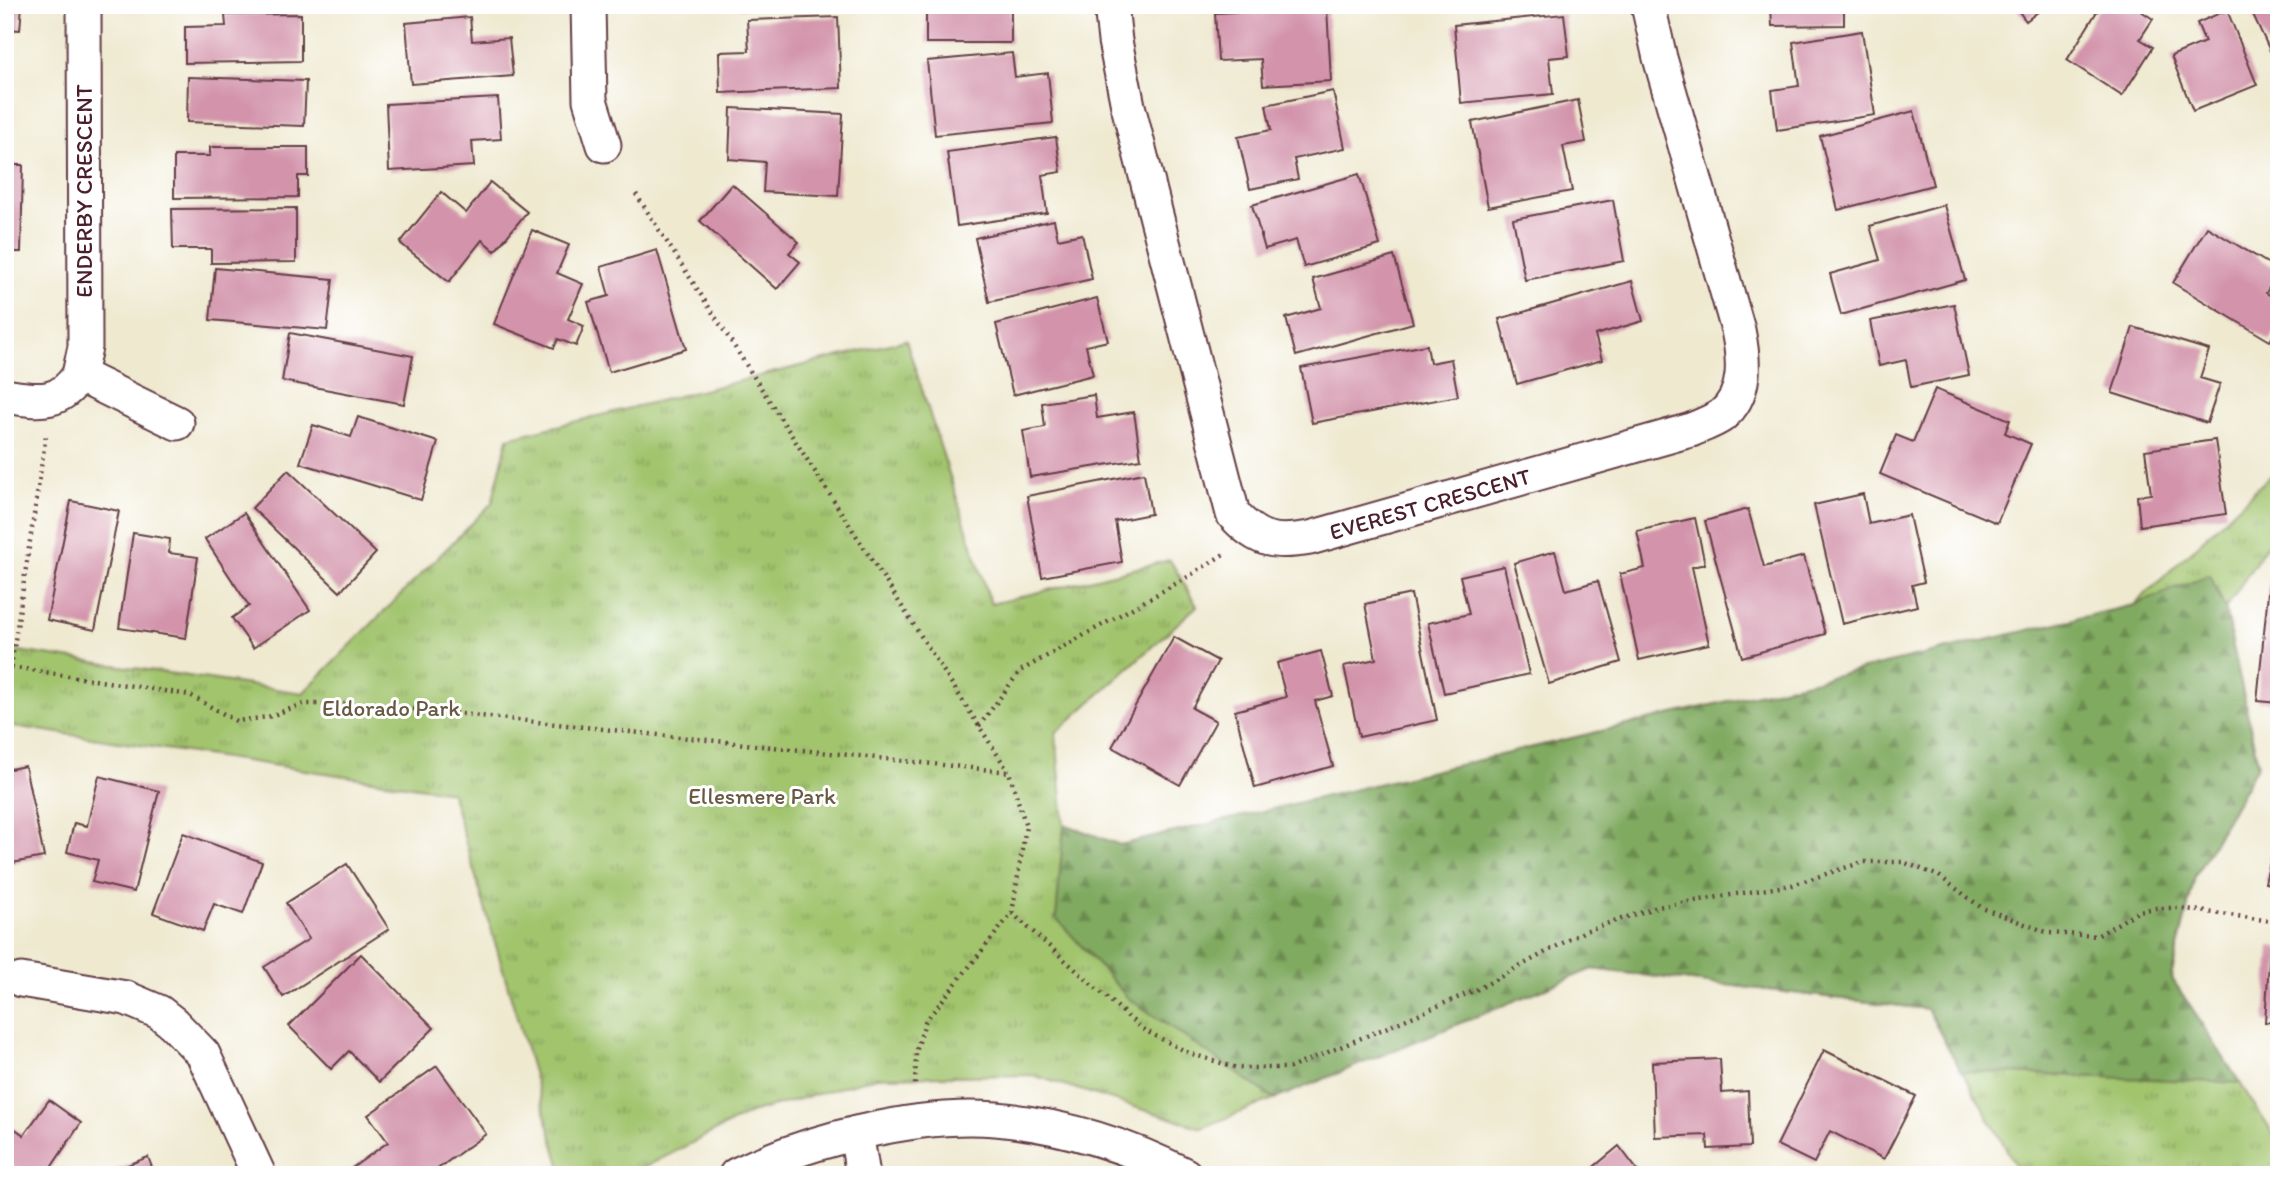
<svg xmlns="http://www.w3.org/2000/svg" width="2284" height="1180" font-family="Itim,sans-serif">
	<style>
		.grass { fill: url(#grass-tufts); stroke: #76724c; stroke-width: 2 }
		.forest { fill: url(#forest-firs); stroke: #656446; stroke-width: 2 }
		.building { fill: #d394ab }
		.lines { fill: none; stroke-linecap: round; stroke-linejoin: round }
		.minor-casing { stroke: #633d44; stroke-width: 37 }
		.path { stroke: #633d44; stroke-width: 4.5; stroke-dasharray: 2 5; stroke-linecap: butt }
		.minor { stroke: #fff; stroke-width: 33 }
		.labels { text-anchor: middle; stroke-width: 6; stroke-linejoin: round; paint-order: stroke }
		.street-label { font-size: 23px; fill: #4a1f2b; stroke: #fff }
		.park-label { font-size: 23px; fill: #685942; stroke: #fff }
	</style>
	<defs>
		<pattern id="grass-tufts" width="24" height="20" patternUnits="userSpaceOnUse" patternTransform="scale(1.75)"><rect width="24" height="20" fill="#a1c46d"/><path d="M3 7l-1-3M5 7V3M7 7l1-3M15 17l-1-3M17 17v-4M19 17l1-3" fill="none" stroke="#859f5a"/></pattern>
		<pattern id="forest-firs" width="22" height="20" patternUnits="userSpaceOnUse" patternTransform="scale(1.75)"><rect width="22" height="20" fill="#80aa60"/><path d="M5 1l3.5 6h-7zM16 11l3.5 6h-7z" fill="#6b8a4f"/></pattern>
	</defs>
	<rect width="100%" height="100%" fill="#fff"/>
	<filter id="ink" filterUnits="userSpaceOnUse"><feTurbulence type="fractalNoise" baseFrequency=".0143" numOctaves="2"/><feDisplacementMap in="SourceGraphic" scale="14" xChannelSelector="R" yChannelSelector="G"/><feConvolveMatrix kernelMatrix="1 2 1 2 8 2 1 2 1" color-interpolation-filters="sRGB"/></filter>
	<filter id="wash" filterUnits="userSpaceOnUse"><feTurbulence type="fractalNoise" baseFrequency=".00686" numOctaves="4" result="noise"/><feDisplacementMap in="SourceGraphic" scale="28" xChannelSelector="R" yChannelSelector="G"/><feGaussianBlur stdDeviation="1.57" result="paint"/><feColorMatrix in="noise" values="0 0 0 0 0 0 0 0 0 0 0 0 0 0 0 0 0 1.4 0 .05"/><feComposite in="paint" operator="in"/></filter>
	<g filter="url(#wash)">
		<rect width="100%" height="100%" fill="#efe9d0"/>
		<!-- grass -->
		<polygon class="grass" points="906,340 991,604 1170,560 1197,606 1056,733 1064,824 1120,845 2134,605 2270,476 2279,481 2279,527 2225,609 2258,764 2195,876 2171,977 2279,1143 2279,1175 2021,1175 1927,1009 1592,969 1202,1128 1032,1075 877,1077 750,1113 639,1170 634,1175 563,1175 451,792 5,725 5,649 303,693 492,503 508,438"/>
		<!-- forest -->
		<polygon class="forest" points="2210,575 2225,609 2258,764 2195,876 2171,977 2240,1083 1961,1071 1927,1009 1592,969 1275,1099 1128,998 1056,918 1064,824 1120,845 2134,605"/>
		<g id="blocks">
			<!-- building -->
			<g class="building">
				<polygon points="5,5 22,5 20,30 5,29"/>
				<polygon points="737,5 806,5 806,8 737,9"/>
				<rect x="926" y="5" width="85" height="38"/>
				<polygon points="1771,5 1844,5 1844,25 1772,26"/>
				<polygon points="2014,5 2047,5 2026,21"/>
				<polygon points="2101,5 2132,5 2153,19 2140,39 2153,47 2122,96 2067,60"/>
				<polygon points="2256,5 2279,5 2279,70 2250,8"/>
				<polygon points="1327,7 1331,81 1263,85 1261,59 1218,61 1215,13"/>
				<polygon points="2227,10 2257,85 2193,111 2171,56 2205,42 2197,23"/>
				<polygon points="301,14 301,61 185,63 185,27 226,26 225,15"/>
				<polygon points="1564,14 1569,56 1549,58 1553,94 1461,103 1454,25"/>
				<polygon points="470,17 472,41 509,38 513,76 411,84 406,23"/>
				<polygon points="838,17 841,88 720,93 719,52 749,51 747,20"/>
				<polygon points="1862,31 1875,115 1777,130 1772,90 1799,86 1793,42"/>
				<polygon points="1012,53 1015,77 1048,73 1053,123 935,135 927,61"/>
				<polygon points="188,77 306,81 304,126 187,122"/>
				<polygon points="1333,91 1345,148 1294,159 1298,179 1250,189 1238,137 1271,130 1266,105"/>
				<polygon points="498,98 501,139 472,141 474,166 389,171 386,104"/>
				<polygon points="1578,100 1586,142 1563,146 1572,191 1488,207 1472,122"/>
				<polygon points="731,108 843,114 838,196 763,192 765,162 729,159"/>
				<polygon points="1914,111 1933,185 1838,210 1820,136"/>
				<polygon points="1056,137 1061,172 1042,175 1047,213 957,226 947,152"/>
				<polygon points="210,147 308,147 308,176 298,176 298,197 174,198 174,156 210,156"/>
				<polygon points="5,165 23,165 21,252 5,252"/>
				<polygon points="1359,174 1380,245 1304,267 1296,240 1265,249 1252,205"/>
				<polygon points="490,182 527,212 495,251 482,240 449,282 400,243 441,192 466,213"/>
				<polygon points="732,184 799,242 789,253 800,262 777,289 700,221"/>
				<polygon points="1613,200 1624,261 1525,280 1513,219"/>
				<polygon points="1944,205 1965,280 1841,315 1830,274 1880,260 1870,226"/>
				<polygon points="296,208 296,262 211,263 211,249 173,249 172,209"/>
				<polygon points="1054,220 1058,239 1082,234 1092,279 989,302 975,238"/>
				<polygon points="2207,227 2279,270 2266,293 2279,301 2279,326 2270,341 2173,283"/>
				<polygon points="532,230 569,245 557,273 583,284 568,319 584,326 576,346 558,339 554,348 494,324"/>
				<polygon points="657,250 686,349 609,372 588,302 609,296 601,267"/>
				<polygon points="1394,256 1413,323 1296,356 1286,318 1321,308 1313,279"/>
				<polygon points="215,268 333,279 327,330 210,320"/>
				<polygon points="1632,281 1643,321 1595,335 1602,360 1517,384 1499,319"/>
				<polygon points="1097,298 1108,341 1086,346 1093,375 1013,395 996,324"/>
				<polygon points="1954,304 1969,375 1911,387 1906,360 1879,366 1870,321"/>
				<polygon points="2133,327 2209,350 2200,378 2220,384 2207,423 2112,393"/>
				<polygon points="290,333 413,356 404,404 282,381"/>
				<polygon points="1427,345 1430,363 1451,359 1458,396 1312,423 1301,368"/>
				<polygon points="1935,389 2010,420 2005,433 2031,444 1997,523 1880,474 1896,435 1913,442"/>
				<polygon points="1094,395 1097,418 1134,412 1141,459 1030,477 1023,431 1045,427 1042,403"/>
				<polygon points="358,417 438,442 421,500 300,463 313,425 351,437"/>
				<polygon points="2215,440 2226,514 2140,526 2137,496 2151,494 2145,450"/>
				<polygon points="288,470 376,553 340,592 252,508"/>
				<polygon points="1144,473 1151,514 1115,521 1122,562 1042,577 1027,496"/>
				<polygon points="1863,494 1869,524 1909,515 1924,582 1912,585 1917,606 1842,624 1814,505"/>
				<polygon points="71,501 119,511 95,630 47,620"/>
				<polygon points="1748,509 1764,567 1804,556 1825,634 1742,657 1705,521"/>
				<polygon points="244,513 310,610 253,648 232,618 249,606 205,539"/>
				<polygon points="1695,518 1705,564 1692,567 1709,644 1639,660 1620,574 1645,568 1637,531"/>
				<polygon points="133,533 170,539 169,553 198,557 186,638 119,628"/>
				<polygon points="1555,551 1566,590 1598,581 1621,662 1549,684 1514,563"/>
				<polygon points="1504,566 1529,674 1444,693 1428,623 1469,614 1460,576"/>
				<polygon points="2270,573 2279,574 2279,703 2257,701"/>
				<polygon points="1411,594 1437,720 1359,737 1344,666 1376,659 1365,604"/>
				<polygon points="1174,637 1218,661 1192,708 1216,721 1180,785 1112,747"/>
				<polygon points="1321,651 1333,696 1315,701 1333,766 1255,788 1235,711 1286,697 1277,663"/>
				<polygon points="25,766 44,857 7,864 5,770"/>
				<polygon points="99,776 159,791 134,892 92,882 98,860 67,852 74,823 87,826"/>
				<polygon points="2278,829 2279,829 2279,886 2265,883"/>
				<polygon points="183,833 262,862 243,914 214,904 203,931 153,913"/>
				<polygon points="347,864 389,929 283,997 264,967 309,939 286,903"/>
				<polygon points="2270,946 2279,947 2279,1023 2265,1022"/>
				<polygon points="361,954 434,1028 379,1082 349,1051 331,1069 289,1026"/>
				<polygon points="1824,1050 1916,1096 1884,1159 1830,1131 1814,1163 1777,1145"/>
				<polygon points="1720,1059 1722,1093 1748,1091 1750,1147 1708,1149 1707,1135 1655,1137 1652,1062"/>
				<polygon points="437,1066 486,1134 429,1175 356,1175 352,1168 388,1142 368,1115"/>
				<polygon points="49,1100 81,1123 46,1175 5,1175 5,1122 24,1135"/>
				<polygon points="1619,1146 1641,1175 1584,1175"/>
				<polygon points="148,1157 155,1175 102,1175"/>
			</g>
		</g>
	</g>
	<g filter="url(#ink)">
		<use href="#blocks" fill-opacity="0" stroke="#633d44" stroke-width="2"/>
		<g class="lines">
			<!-- minor casing -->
			<g class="minor-casing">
				<g id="minor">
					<polyline points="84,5 85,347 79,375 177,423"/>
					<polyline points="588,5 590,100 604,145"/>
					<path d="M1111 5 1115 41 1128 106 1233 514C1258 542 1275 544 1310 538L1691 430C1700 426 1712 422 1721 416 1748 395 1744 359 1738 330L1660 58 1648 5"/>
					<path d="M5 396C38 401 59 406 79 375"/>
					<polyline points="21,980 126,998 159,1012 173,1023 203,1054 259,1175"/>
					<polyline points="856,1133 863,1175"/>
					<path d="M736 1175C806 1141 917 1112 996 1119 1061 1125 1127 1145 1185 1175"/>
				</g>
			</g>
			<!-- path -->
			<g class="path">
				<polyline points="636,194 1008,771"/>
				<polyline points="5,666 190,695 236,721 268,717 303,704 367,704 1009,772 1026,826 1012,913 925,1022 916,1052 915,1088"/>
				<polyline points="11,667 46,435"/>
				<polyline points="979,726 1020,671 1186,578 1224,554"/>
				<polyline points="1012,913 1142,1029 1189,1053 1237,1068 1290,1068 1476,990 1585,931 1657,907 1792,885 1863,862 1903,862 1939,876 1982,908 2049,933 2097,936 2139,911 2156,908 2179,908 2279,922"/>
			</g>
			<!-- minor -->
			<use href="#minor" class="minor"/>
		</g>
	</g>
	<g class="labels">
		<!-- street labels -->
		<g class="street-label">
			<text transform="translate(84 191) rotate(-90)" y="8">ENDERBY CRESCENT</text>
			<text transform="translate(1430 504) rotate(-16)" y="8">EVEREST CRESCENT</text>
		</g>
		<!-- park labels -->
		<g class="park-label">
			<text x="391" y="716">Eldorado Park</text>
			<text x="762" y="804">Ellesmere Park</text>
		</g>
	</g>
	<!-- margin -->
	<rect width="2284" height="1180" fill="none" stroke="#fff" stroke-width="28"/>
</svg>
